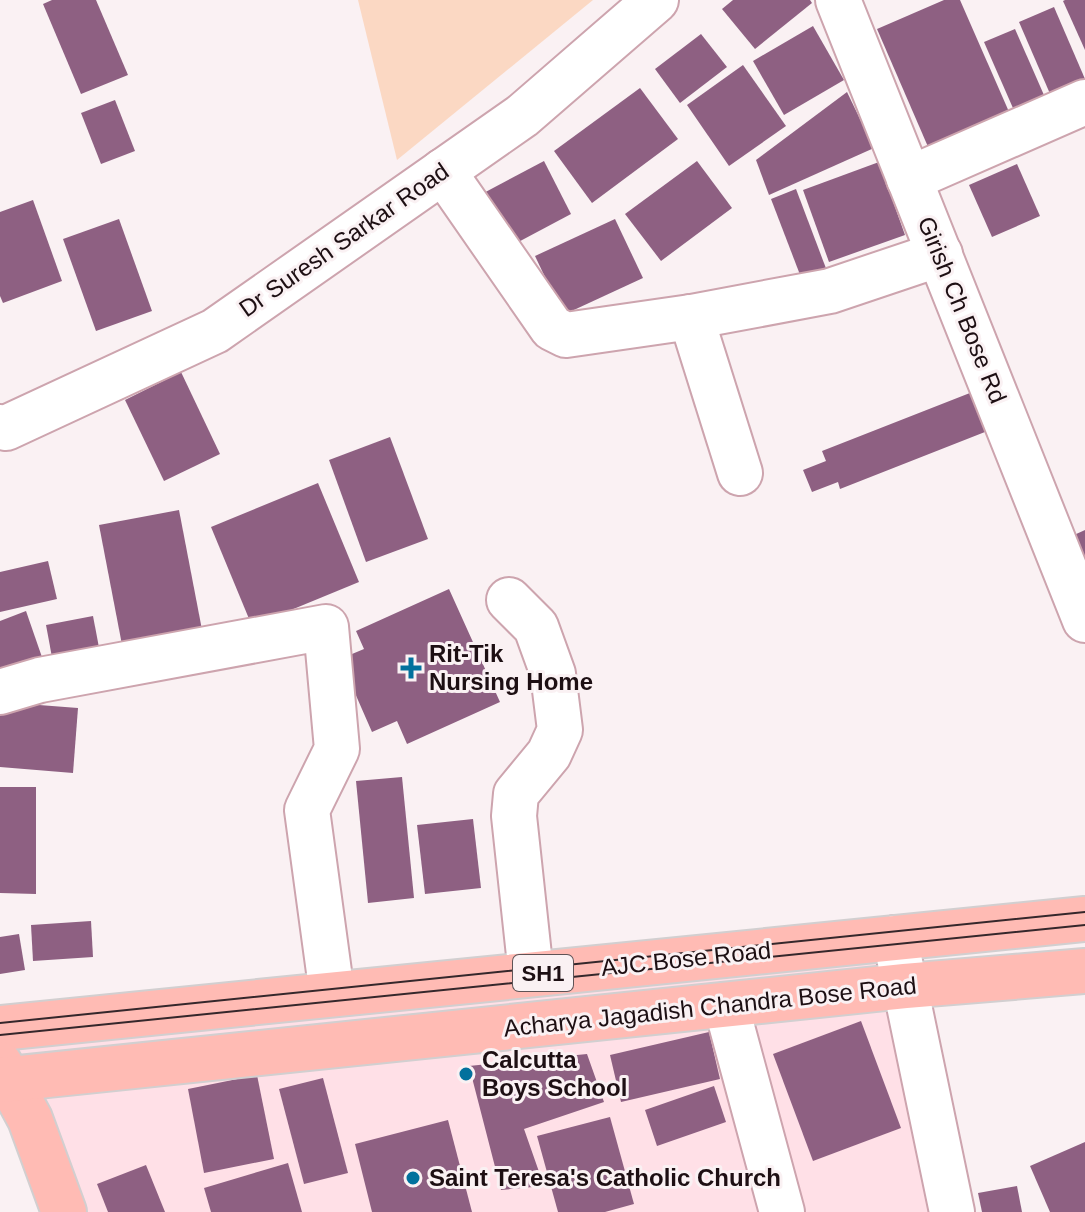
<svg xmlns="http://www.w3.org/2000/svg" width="1085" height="1212" font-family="Helvetica,sans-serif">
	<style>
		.built { fill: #ffe0e7 }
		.green { fill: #fbd8c3 }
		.building { fill: #8e6082 }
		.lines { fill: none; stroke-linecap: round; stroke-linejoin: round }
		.minor-casing { stroke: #cda4ae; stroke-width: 48 }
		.major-casing { stroke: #d2cfd0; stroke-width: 48 }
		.minor { stroke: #fff; stroke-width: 44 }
		.major { stroke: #ffbbb4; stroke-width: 44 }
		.tram { stroke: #35272b; stroke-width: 2 }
		.poi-dot { fill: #02719d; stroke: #faf1f3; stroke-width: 3 }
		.labels { text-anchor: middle; stroke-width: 6; stroke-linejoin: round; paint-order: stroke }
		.shield { fill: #faf1f3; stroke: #5f5356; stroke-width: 2 }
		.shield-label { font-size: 22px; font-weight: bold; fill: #1d0f13 }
		.street-label { font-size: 24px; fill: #1d0f13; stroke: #faf1f3 }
		.poi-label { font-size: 24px; font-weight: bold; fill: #1d0f13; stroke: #faf1f3; text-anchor: start }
	</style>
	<rect width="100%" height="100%" fill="#faf1f3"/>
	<!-- built -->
	<polygon class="built" points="892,957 934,1212 74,1212 9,1041"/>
	<!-- green -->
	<polygon class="green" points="358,0 593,0 397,160"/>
	<!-- building -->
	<g class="building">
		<polygon points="52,0 96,0 128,75 81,94 43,4"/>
		<polygon points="733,0 810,0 812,3 755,49 722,9"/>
		<polygon points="944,0 960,0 1013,121 932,156 877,29"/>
		<polygon points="1065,0 1085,0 1085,50 1063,1"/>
		<polygon points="1054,7 1085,79 1085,89 1054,103 1019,22"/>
		<polygon points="813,26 844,80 784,115 753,61"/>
		<polygon points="1015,29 1047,102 1016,115 984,42"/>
		<polygon points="701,34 727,67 680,103 655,69"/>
		<polygon points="743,65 786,126 729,166 687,105"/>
		<polygon points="640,88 678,139 592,203 554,151"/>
		<polygon points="847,92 874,148 769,195 756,160"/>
		<polygon points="115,100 135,151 101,164 81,113"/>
		<polygon points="544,161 571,214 505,249 478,196"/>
		<polygon points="697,161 732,208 661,261 625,214"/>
		<polygon points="879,162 905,235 829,262 803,190"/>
		<polygon points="1017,164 1040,216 992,237 969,185"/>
		<polygon points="796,189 827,271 802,280 771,199"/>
		<polygon points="33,200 62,281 3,303 0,296 0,212"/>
		<polygon points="119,219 152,311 96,331 63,239"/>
		<polygon points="615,219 643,278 563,315 535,256"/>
		<polygon points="181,372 220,454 164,481 125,400"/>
		<polygon points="975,391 990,430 840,489 838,482 812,492 803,470 826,461 822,451"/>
		<polygon points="390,437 428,539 366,562 329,460"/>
		<polygon points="318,483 359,582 252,626 211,527"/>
		<polygon points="179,510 203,635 123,650 99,525"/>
		<polygon points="1085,530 1085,559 1074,535"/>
		<polygon points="48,561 57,599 0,612 0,572"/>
		<polygon points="449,589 500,702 407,744 397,721 372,732 340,659 364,649 356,631"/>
		<polygon points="26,611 44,663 0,679 0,621"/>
		<polygon points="93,616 101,658 54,668 46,625"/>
		<polygon points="0,702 78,708 73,773 0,767"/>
		<polygon points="402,777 414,898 368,903 356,781"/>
		<polygon points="0,787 36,787 36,894 0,893"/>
		<polygon points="473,819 481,888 425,894 417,825"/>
		<polygon points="91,921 93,957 33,961 31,925"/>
		<polygon points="19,934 25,970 0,974 0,937"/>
		<polygon points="861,1021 901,1128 813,1161 773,1054"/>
		<polygon points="709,1032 720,1079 621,1102 610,1055"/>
		<polygon points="587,1054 604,1102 524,1129 544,1186 501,1190 469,1066"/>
		<polygon points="257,1075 274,1159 204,1173 188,1089"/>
		<polygon points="323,1078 348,1173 304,1184 279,1089"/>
		<polygon points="714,1086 726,1122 657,1146 645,1110"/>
		<polygon points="610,1117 634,1204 605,1212 558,1212 537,1136"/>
		<polygon points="448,1120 472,1212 372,1212 355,1144"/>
		<polygon points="1085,1142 1085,1212 1050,1212 1030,1166"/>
		<polygon points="288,1163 302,1212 211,1212 204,1188"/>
		<polygon points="146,1165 165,1212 108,1212 97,1184"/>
		<polygon points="1017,1186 1022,1212 982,1212 978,1193"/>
	</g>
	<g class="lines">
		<!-- minor casing -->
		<g class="minor-casing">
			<g id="minor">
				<polyline points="838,0 1085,620"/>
				<polyline points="443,171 552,328 566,335 691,317 830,291 940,254"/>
				<polyline points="909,179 1085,102"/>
				<polyline points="691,317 740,473"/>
				<polyline points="0,427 6,428 215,331 522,116 656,0"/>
				<polyline points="509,600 536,627 553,674 560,730 549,754 516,794 514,816 531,974"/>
				<polyline points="0,692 40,680 326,627 337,749 307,810 332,994"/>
				<polyline points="895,938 952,1212"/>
				<polyline points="726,1005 782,1212"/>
			</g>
		</g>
		<!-- major casing -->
		<g class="major-casing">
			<g id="major">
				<polyline points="0,1028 1085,919"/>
				<polyline points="0,1064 30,1119 64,1212"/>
				<polyline points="0,1080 905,986 1085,971"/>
			</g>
		</g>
		<!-- minor -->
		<use href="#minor" class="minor"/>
		<!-- major -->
		<use href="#major" class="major"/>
		<!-- tram -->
		<g class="tram">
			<polyline points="0,1023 1085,912"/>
			<polyline points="0,1035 1085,925"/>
		</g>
	</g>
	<!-- markers -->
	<g class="poi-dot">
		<path d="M407 656h8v8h8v8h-8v8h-8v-8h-8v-8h8z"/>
		<circle cx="466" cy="1074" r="8"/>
		<circle cx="413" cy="1178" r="8"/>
	</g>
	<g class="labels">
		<!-- shield labels -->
		<rect class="shield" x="513" y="955" width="60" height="36" rx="6"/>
		<g class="shield-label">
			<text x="543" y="981">SH1</text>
		</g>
		<!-- street labels -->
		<g class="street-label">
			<text transform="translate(344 240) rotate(-35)" y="8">Dr Suresh Sarkar Road</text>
			<text transform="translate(962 310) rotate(68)" y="8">Girish Ch Bose Rd</text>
			<text transform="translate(686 959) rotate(-6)" y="8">AJC Bose Road</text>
			<text transform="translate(710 1007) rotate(-6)" y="8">Acharya Jagadish Chandra Bose Road</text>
		</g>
		<!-- poi labels -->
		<g class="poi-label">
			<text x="429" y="662">Rit-Tik<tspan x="429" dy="28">Nursing Home</tspan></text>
			<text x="482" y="1068">Calcutta<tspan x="482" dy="28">Boys School</tspan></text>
			<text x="429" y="1186">Saint Teresa's Catholic Church</text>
		</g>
	</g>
</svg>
